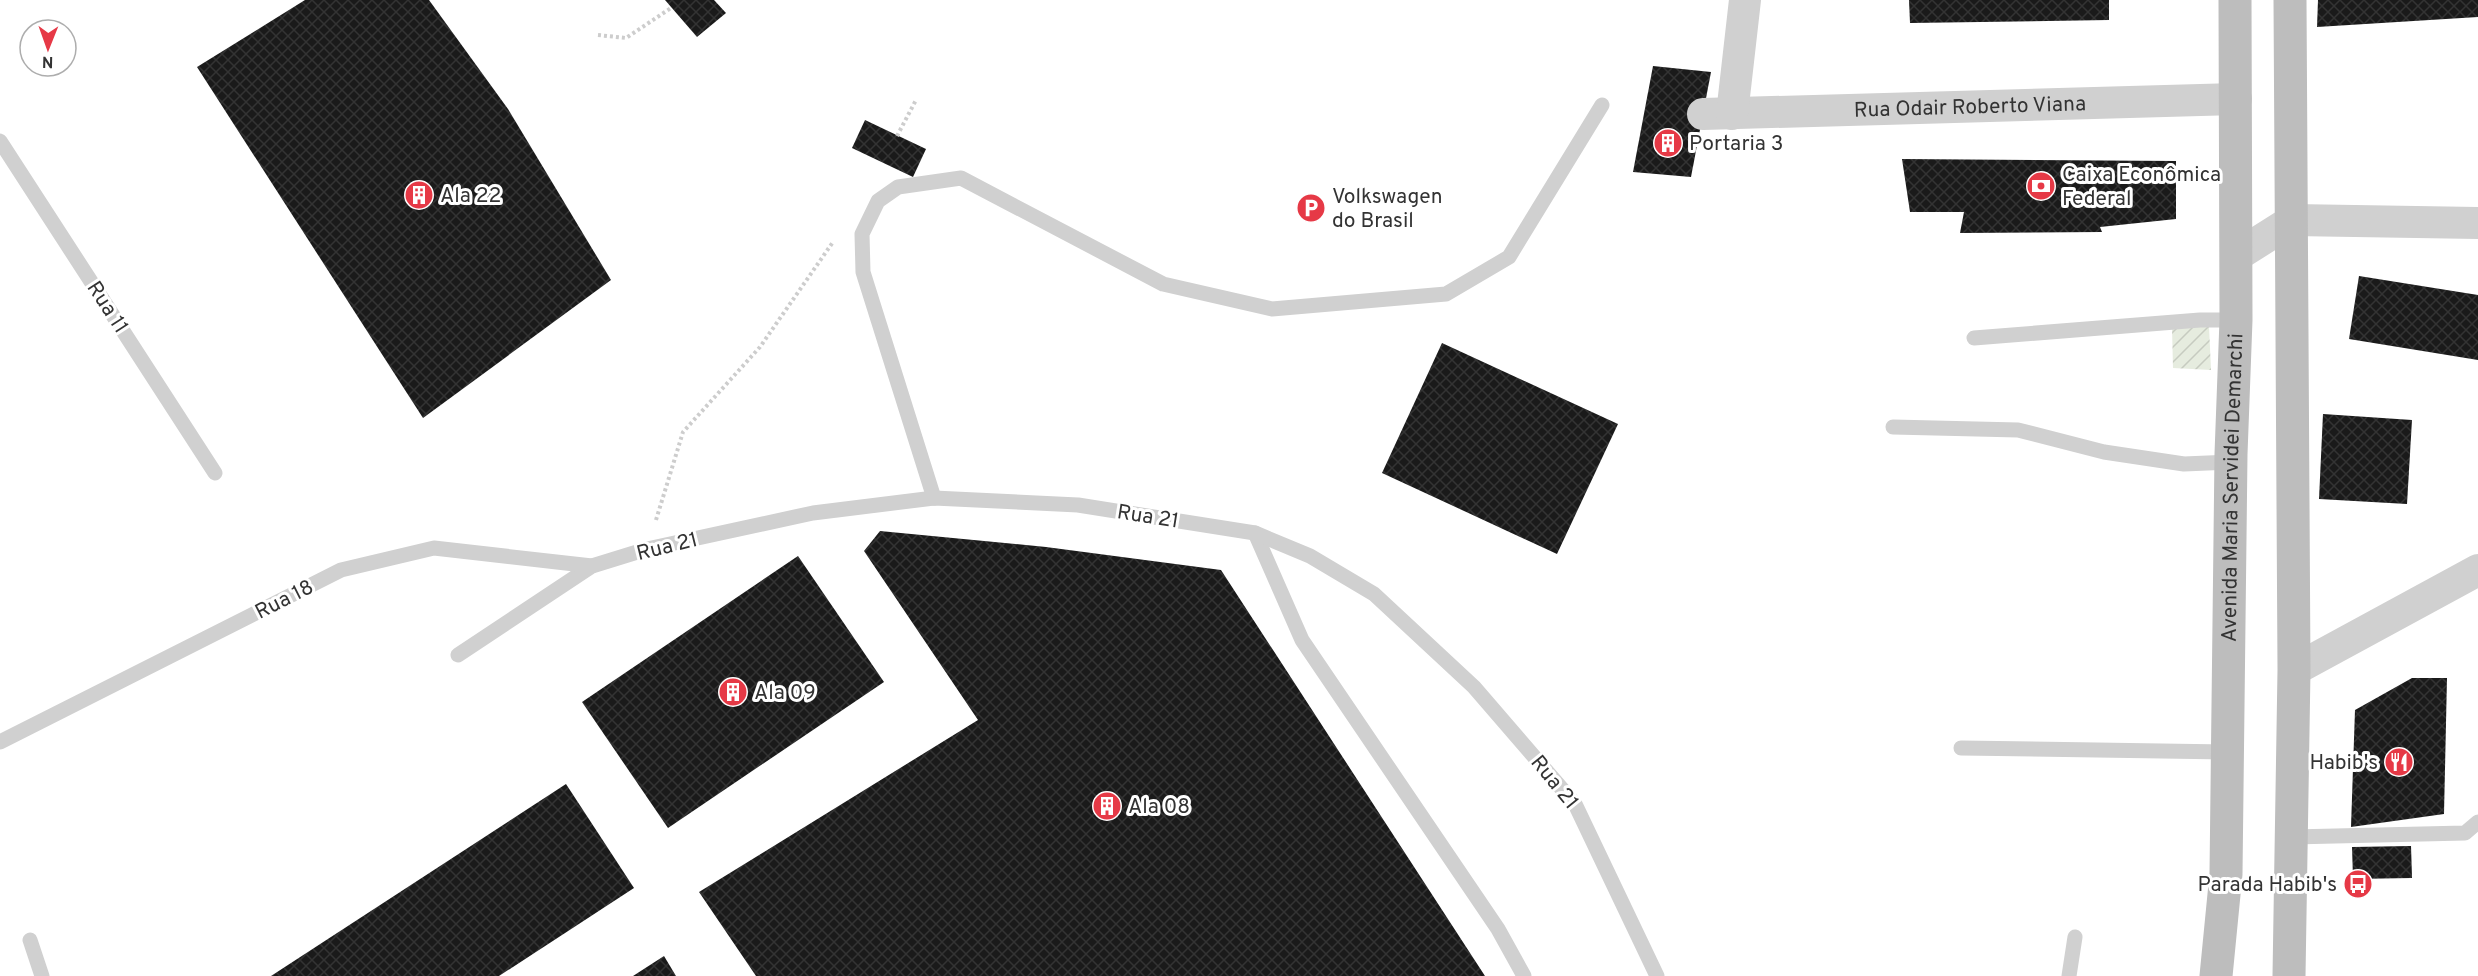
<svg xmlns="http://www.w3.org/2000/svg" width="2478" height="976" font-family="Overpass,sans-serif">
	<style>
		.garden { fill: url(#garden-furrows) }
		.building { fill: url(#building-cross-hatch) }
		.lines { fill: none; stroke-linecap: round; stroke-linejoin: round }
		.path { stroke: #cdcdcd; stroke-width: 4; stroke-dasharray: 3 3; stroke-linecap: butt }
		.lane { stroke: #d0d0d0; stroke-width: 15 }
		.street { stroke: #d0d0d0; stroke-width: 32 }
		.secondary { stroke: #bdbdbd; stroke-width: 33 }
		.labels { text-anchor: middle; stroke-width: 6; stroke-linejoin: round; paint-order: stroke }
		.street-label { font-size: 21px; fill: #333; stroke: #fff }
		.poi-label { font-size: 21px; fill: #333; stroke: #fff; text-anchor: start }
	</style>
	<defs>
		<pattern id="garden-furrows" width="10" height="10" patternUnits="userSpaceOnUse" patternTransform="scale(1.5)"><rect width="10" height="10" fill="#e6ecdf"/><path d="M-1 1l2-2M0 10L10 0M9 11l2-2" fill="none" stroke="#c6cbc0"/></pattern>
		<pattern id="building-cross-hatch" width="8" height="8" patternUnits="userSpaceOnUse" patternTransform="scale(1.5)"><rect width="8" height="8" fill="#1a1a1a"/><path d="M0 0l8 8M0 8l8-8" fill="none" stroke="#333"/></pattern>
	</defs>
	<rect width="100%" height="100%" fill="#fff"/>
	<!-- garden -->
	<polygon class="garden" points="2209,326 2211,370 2173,368 2172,328"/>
	<!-- building -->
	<g class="building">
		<polygon points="305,0 429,0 508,109 611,280 423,418 197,67"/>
		<polygon points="665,0 714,0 726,13 697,37"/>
		<polygon points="1909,0 2109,0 2109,20 1910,23"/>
		<polygon points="2318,0 2478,0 2478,17 2317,27"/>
		<polygon points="1653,66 1711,72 1691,177 1633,172"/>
		<polygon points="865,120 926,149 913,177 852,148"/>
		<polygon points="1902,159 2176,161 2176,219 2100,227 2102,232 1960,233 1964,212 1910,212"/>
		<polygon points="2359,276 2478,295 2478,360 2349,339"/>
		<polygon points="1442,343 1618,424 1557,554 1382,473"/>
		<polygon points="2323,414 2412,420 2407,504 2319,499"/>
		<polygon points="880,531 1046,547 1221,570 1485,976 756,976 699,892 978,720 864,551"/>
		<polygon points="798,556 884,682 668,828 582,702"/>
		<polygon points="2412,678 2447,678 2444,814 2351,827 2355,710"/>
		<polygon points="566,784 634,888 499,976 271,976"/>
		<polygon points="2411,846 2412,878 2353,879 2352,847"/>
		<polygon points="664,956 676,976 633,976"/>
	</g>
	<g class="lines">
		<!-- path -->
		<g class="path">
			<polyline points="598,35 626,38 671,8"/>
			<polyline points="897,136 916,100"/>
			<polyline points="656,520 683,432 760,347 833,242"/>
		</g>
		<!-- lane -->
		<g class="lane">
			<polyline points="0,141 215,473"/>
			<polyline points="1974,338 2200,320 2236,320"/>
			<polyline points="1893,427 2018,430 2104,452 2184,464 2231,462"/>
			<polyline points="934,498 863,272 862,234 878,201 898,187 961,178 1163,284 1272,309 1446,294 1509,257 1602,105"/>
			<polyline points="1255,533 1302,640 1498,929 1524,976"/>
			<polyline points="458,655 592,566 647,549 813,513 934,498 1078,505 1255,533 1310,556 1374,594 1474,687 1575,804 1657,976"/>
			<polyline points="0,742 341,570 434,548 592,566"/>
			<polyline points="1961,748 2227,752"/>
			<polyline points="2292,837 2465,833 2478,822"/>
			<polyline points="30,940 42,976"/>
			<polyline points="2069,976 2075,937"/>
		</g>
		<!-- street -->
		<g class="street">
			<path id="s1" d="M1703 114 2236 99"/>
			<polyline points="1732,114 1745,0"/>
			<polyline points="2236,256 2293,220 2478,223"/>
			<polyline points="2294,670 2478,570"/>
		</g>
		<!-- secondary -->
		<g class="secondary">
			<path id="s2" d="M2216 976 2226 874 2231 454 2236 320 2235 0"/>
			<polyline points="2289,976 2294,670 2290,0"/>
		</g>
	</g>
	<!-- icons -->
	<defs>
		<g id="building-disc" transform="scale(1.5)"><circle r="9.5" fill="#e63946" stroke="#fff"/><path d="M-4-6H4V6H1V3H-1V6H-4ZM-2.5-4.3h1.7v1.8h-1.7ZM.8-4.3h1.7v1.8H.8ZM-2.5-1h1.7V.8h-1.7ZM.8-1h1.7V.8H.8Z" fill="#fff"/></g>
		<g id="bank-disc" transform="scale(1.5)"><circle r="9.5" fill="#e63946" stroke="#fff"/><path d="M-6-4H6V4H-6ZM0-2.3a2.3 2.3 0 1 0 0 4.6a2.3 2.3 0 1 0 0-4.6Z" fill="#fff"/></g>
		<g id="parking-disc" transform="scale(1.5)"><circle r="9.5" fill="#e63946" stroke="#fff"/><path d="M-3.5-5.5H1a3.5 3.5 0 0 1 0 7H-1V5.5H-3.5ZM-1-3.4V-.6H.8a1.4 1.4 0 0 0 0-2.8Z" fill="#fff"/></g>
		<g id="restaurant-disc" transform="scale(1.5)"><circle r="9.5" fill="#e63946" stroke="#fff"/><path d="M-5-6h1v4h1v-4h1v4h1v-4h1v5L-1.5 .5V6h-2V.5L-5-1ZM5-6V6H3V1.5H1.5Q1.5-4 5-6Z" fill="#fff"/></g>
		<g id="bus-disc" transform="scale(1.5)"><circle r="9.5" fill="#e63946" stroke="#fff"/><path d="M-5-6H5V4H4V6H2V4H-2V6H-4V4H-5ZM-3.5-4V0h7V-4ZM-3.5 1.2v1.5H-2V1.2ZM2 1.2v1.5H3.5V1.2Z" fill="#fff"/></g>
	</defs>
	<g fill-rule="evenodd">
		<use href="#building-disc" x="1668" y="143"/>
		<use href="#bank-disc" x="2041" y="186"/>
		<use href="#building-disc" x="419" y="195"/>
		<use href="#parking-disc" x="1311" y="208"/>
		<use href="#building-disc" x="733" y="692"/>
		<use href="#restaurant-disc" x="2399" y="762"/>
		<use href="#building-disc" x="1107" y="806"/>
		<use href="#bus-disc" x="2358" y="884"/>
	</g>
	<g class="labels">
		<!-- street labels -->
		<g class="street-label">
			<text dy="7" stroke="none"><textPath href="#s1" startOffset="267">Rua Odair Roberto Viana</textPath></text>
			<text transform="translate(108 307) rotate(57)" y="7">Rua 11</text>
			<text dy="7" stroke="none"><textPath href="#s2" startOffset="489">Avenida Maria Servidei Demarchi</textPath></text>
			<text transform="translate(1148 516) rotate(9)" y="7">Rua 21</text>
			<text transform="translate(667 546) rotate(-14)" y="7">Rua 21</text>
			<text transform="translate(284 599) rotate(-27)" y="7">Rua 18</text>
			<text transform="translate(1555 782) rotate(51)" y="7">Rua 21</text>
		</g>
		<!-- poi labels -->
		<g class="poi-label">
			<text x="1689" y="150">Portaria 3</text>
			<text x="2062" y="181">Caixa Econômica<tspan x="2062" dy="24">Federal</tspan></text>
			<text x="440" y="202">Ala 22</text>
			<text x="1332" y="203">Volkswagen<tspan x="1332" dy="24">do Brasil</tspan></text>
			<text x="754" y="699">Ala 09</text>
			<text x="2378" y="769" text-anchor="end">Habib's</text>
			<text x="1128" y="813">Ala 08</text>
			<text x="2337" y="891" text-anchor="end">Parada Habib's</text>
		</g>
	</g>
	<!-- north arrow -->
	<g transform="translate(48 48) rotate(181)"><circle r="28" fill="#ffffff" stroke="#adadad" stroke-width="1.5"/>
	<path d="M0-4.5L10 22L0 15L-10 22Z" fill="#e63946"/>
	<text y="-9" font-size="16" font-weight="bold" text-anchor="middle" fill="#333333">N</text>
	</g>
</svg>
